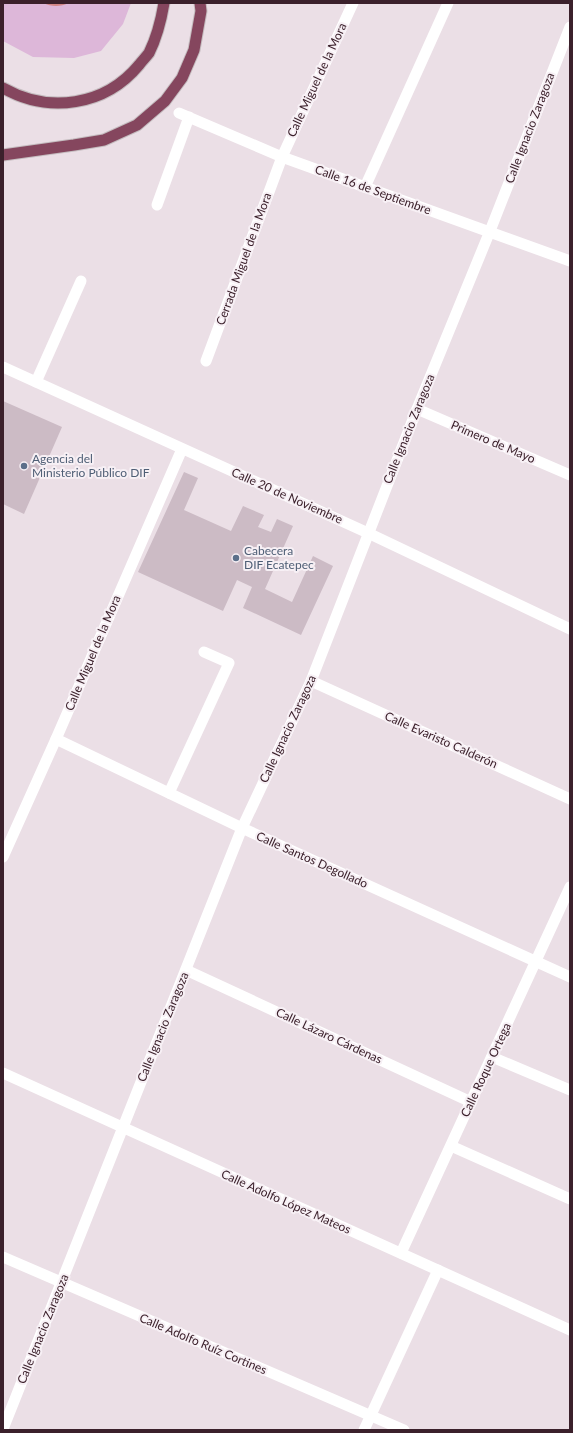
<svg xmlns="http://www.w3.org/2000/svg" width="573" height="1433" font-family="Lato,sans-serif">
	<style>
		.green { fill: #ddb7d9 }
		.water { fill: #d28585 }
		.building { fill: #ccbbc5 }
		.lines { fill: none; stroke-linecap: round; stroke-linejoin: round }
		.trunk-casing { stroke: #c4bcbf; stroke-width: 13 }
		.minor { stroke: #fff; stroke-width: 11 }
		.trunk { stroke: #85465e; stroke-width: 11 }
		.service-dot { fill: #5c6f8a; stroke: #f7f0f5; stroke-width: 1.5 }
		.labels { text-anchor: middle; stroke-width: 4; stroke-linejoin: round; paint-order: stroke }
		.street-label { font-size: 12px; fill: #3b202b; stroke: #f7f0f5 }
		.service-label { font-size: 12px; fill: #4e5e75; stroke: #f7f0f5; text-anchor: start }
	</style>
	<rect width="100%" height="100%" fill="#ebdfe6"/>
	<!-- green -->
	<polygon class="green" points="3,3 131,3 123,24 101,51 74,58 33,57 3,41"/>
	<!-- water -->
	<path class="water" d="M43 3H69C60 7 52 7 43 3Z"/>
	<!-- building -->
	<g class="building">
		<polygon points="3,401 62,427 24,514 3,504"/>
		<polygon points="184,472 198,478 184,510 231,531 243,506 264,515 258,527 271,532 277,519 293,526 265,589 292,602 313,556 333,566 301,635 243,608 252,587 237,580 223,611 138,572"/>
	</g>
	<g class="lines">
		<!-- trunk casing -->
		<g class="trunk-casing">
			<g id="trunk">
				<path d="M3 88C49 114 105 106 139 65 142 61 146 57 149 53 157 37 161 21 164 3"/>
				<polyline points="3,155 74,145 104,140 137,125 165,101 182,78 194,50 201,11 200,3"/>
			</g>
		</g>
		<!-- minor -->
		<g class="minor">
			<polyline points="179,113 282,157 570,261"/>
			<polyline points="365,187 448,3"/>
			<polyline points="157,205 189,117"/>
			<polyline points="206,361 282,157 353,3"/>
			<polyline points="3,367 368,533 570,629"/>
			<polyline points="36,382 81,281"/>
			<polyline points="417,409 570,475"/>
			<polyline points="311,681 570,799"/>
			<polyline points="56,739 242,828 570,977"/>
			<polyline points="169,793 229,663 204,652"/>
			<polyline points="3,857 56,739 182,449"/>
			<polyline points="186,970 471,1102"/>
			<polyline points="492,1057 570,1090"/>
			<polyline points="3,1073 570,1330"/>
			<polyline points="451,1146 570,1199"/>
			<polyline points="401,1253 570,887"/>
			<polyline points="3,1257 404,1430"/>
			<polyline points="3,1429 242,828 311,681 417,409 490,231 570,27"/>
			<polyline points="364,1430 438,1270"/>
		</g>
		<!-- trunk -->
		<use href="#trunk" class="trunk"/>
	</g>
	<!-- markers -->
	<g class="service-dot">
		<circle cx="24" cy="466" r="4"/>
		<circle cx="236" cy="558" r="4"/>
	</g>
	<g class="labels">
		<!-- street labels -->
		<g class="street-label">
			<text transform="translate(317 80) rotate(-65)" y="4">Calle Miguel de la Mora</text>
			<text transform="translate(530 128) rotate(-69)" y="4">Calle Ignacio Zaragoza</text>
			<text transform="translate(373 190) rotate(20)" y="4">Calle 16 de Septiembre</text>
			<text transform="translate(244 259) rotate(-70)" y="4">Cerrada Miguel de la Mora</text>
			<text transform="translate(409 429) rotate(-68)" y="4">Calle Ignacio Zaragoza</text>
			<text transform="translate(493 442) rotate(23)" y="4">Primero de Mayo</text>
			<text transform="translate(287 496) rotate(24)" y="4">Calle 20 de Noviembre</text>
			<text transform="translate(93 653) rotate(-67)" y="4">Calle Miguel de la Mora</text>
			<text transform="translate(288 729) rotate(-65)" y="4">Calle Ignacio Zaragoza</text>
			<text transform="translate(441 740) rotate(24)" y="4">Calle Evaristo Calderón</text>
			<text transform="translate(312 860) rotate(24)" y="4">Calle Santos Degollado</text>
			<text transform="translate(163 1027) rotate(-68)" y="4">Calle Ignacio Zaragoza</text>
			<text transform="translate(329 1036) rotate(25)" y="4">Calle Lázaro Cárdenas</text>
			<text transform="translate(486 1070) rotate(-65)" y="4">Calle Roque Ortega</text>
			<text transform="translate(286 1202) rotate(24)" y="4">Calle Adolfo López Mateos</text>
			<text transform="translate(43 1329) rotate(-68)" y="4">Calle Ignacio Zaragoza</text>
			<text transform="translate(203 1344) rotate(23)" y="4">Calle Adolfo Ruíz Cortines</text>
		</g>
		<!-- service labels -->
		<g class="service-label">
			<text x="32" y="463">Agencia del<tspan x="32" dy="14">Ministerio Público DIF</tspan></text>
			<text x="244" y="555">Cabecera<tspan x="244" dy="14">DIF Ecatepec</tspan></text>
		</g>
	</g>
	<!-- border -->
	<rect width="573" height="1433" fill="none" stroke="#3b202b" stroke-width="8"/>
</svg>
